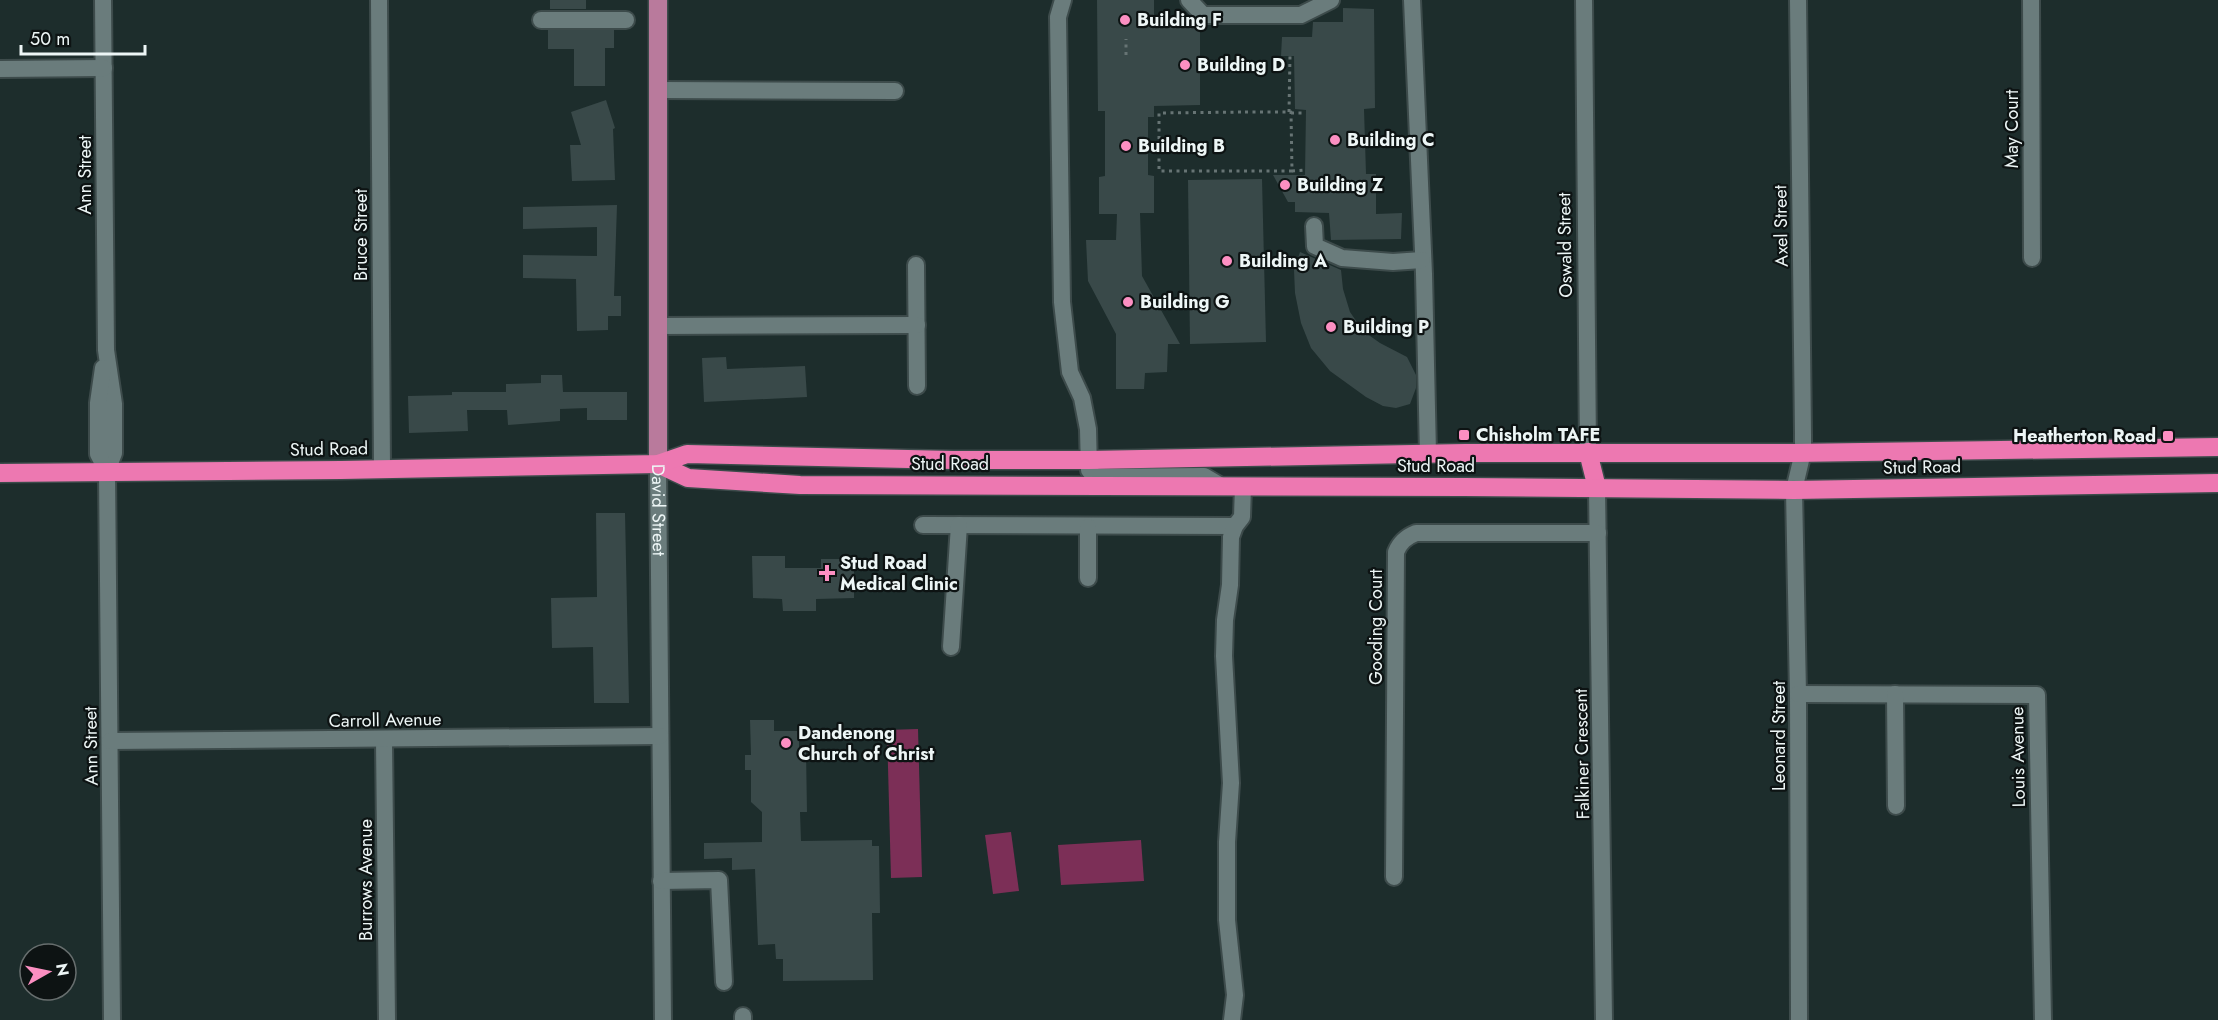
<svg xmlns="http://www.w3.org/2000/svg" width="2218" height="1020" font-family="Jost,sans-serif">
	<style>
		.green { fill: #7c2f57 }
		.building { fill: #394949 }
		.lines { fill: none; stroke-linecap: round; stroke-linejoin: round }
		.minor-casing { stroke: #3d4b4b; stroke-width: 20 }
		.major-casing { stroke: #3d4b4b; stroke-width: 21 }
		.highway-casing { stroke: #3d4b4b; stroke-width: 21 }
		.path { stroke: #677474; stroke-width: 3; stroke-dasharray: 3 4.5; stroke-linecap: butt }
		.minor { stroke: #6a7c7c; stroke-width: 16 }
		.major { stroke: #b97a9c; stroke-width: 18 }
		.highway { stroke: #ed78b1; stroke-width: 18 }
		.poi-dot { fill: #fc8fc2; stroke: #0d1313; stroke-width: 2 }
		.labels { text-anchor: middle; stroke-width: 4.5; stroke-linejoin: round; paint-order: stroke }
		.poi-label { font-size: 18px; font-weight: bold; fill: #edf6f6; stroke: #0d1313; text-anchor: start }
		.street-label { font-size: 18px; fill: #edf6f6; stroke: #0d1313 }
	</style>
	<rect width="100%" height="100%" fill="#1d2d2c"/>
	<!-- green -->
	<g class="green">
		<polygon points="918,729 922,877 891,878 887,730"/>
		<polygon points="1011,832 1019,891 993,894 985,835"/>
		<polygon points="1141,840 1144,881 1061,885 1058,845"/>
	</g>
	<!-- building -->
	<g class="building">
		<rect x="550" y="0" width="36" height="9"/>
		<polygon points="1097,0 1154,0 1154,25 1200,25 1200,105 1154,106 1154,117 1148,117 1148,175 1154,176 1154,213 1140,213 1142,276 1180,344 1168,344 1167,372 1145,373 1144,389 1116,389 1116,334 1088,281 1086,240 1116,240 1117,214 1099,214 1099,177 1105,176 1105,111 1098,111"/>
		<polygon points="1343,8 1374,9 1375,108 1364,109 1366,174 1376,174 1376,214 1402,213 1401,239 1331,240 1329,213 1295,212 1295,202 1288,202 1273,175 1305,175 1306,110 1295,109 1294,56 1281,56 1282,37 1312,37 1313,22 1343,22"/>
		<polygon points="548,30 614,30 614,48 605,48 605,86 574,86 574,49 548,49"/>
		<polygon points="606,100 615,128 613,129 615,180 572,181 570,145 581,145 571,112"/>
		<polygon points="1262,179 1266,342 1190,344 1188,180"/>
		<polygon points="617,205 614,296 621,296 621,316 608,316 608,330 577,331 576,279 523,278 523,255 597,256 597,227 523,229 523,207"/>
		<polygon points="1300,252 1341,270 1343,289 1350,312 1363,331 1380,343 1407,357 1416,375 1416,388 1410,404 1396,408 1383,406 1366,397 1330,371 1311,348 1301,323 1295,293 1294,270"/>
		<polygon points="726,357 727,369 805,366 807,397 704,402 702,358"/>
		<polygon points="541,375 562,375 563,392 627,392 627,420 587,420 587,408 560,409 560,421 508,425 507,410 467,410 468,431 409,433 408,396 452,395 452,392 506,392 506,384 541,383"/>
		<polygon points="596,513 625,513 629,703 594,703 593,647 552,648 551,598 597,597"/>
		<polygon points="752,556 785,556 785,568 821,568 821,559 854,559 854,598 816,599 816,611 783,611 782,599 753,598"/>
		<polygon points="750,720 774,720 774,731 799,731 799,751 806,751 807,812 800,812 801,841 872,840 872,846 879,846 880,913 872,913 873,980 783,981 783,959 776,959 775,944 758,945 755,869 732,870 732,858 704,859 704,843 762,842 762,812 751,802 751,770 745,770 745,755 751,755"/>
	</g>
	<g class="lines">
		<!-- minor casing -->
		<g class="minor-casing">
			<g id="minor">
				<polyline points="103,0 106,350 114,404 114,453 107,471 112,1020"/>
				<polyline points="379,0 382,469"/>
				<polyline points="1063,0 1058,17 1062,302 1070,372 1082,398 1088,429 1089,470 1095,477 1204,476 1221,486"/>
				<polyline points="1189,0 1203,15 1301,15 1331,0"/>
				<polyline points="1412,0 1424,274 1428,454"/>
				<polyline points="1584,0 1588,452"/>
				<polyline points="1798,0 1803,434 1803,452 1794,490 1798,694 1799,1020"/>
				<polyline points="2031,0 2032,258"/>
				<polyline points="541,20 626,20"/>
				<polyline points="0,69 104,68"/>
				<polyline points="659,90 895,91"/>
				<polyline points="1314,226 1315,246 1342,258 1393,262 1422,260"/>
				<polyline points="916,265 917,386"/>
				<polyline points="659,326 917,325"/>
				<polyline points="103,368 98,403 98,454 107,471"/>
				<path id="s1" d="M658 464 663 1020"/>
				<polyline points="1597,488 1604,1020"/>
				<polyline points="923,525 1235,526"/>
				<polyline points="1088,578 1088,527"/>
				<polyline points="951,647 959,525"/>
				<polyline points="1798,694 2037,695 2043,1020"/>
				<polyline points="1895,694 1896,806"/>
				<polyline points="384,740 387,1020"/>
				<polyline points="110,741 660,736"/>
				<path d="M1394 877 1396 552C1400 542 1406 537 1416 533H1598"/>
				<polyline points="661,881 719,880 724,982"/>
				<polyline points="743,1016 743,1020"/>
				<polyline points="1232,1020 1235,995 1227,920 1227,842 1231,783 1224,656 1225,620 1230,585 1231,537 1235,526 1242,517 1243,486"/>
			</g>
		</g>
		<!-- major casing -->
		<g class="major-casing">
			<polyline id="major" points="658,0 658,464"/>
		</g>
		<!-- highway casing -->
		<g class="highway-casing">
			<g id="highway">
				<polyline points="1588,452 1597,488"/>
				<polyline points="658,464 688,478 800,485 1464,487 1794,490 2218,483"/>
				<polyline points="0,473 341,470 658,464 687,454 953,460 1089,460 1465,453 1794,453 2218,447"/>
			</g>
		</g>
		<!-- path -->
		<g class="path">
			<polyline points="1126,55 1126,39"/>
			<polygon points="1245,112 1291,112 1292,171 1159,171 1159,113"/>
			<polyline points="1289,112 1290,56"/>
			<polyline points="1291,113 1306,113"/>
			<polyline points="1292,171 1305,170"/>
		</g>
		<!-- minor -->
		<use href="#minor" class="minor"/>
		<!-- major -->
		<use href="#major" class="major"/>
		<!-- highway -->
		<use href="#highway" class="highway"/>
	</g>
	<!-- markers -->
	<g class="poi-dot">
		<circle cx="1125" cy="20" r="6"/>
		<circle cx="1185" cy="65" r="6"/>
		<circle cx="1335" cy="140" r="6"/>
		<circle cx="1126" cy="146" r="6"/>
		<circle cx="1285" cy="185" r="6"/>
		<circle cx="1227" cy="261" r="6"/>
		<circle cx="1128" cy="302" r="6"/>
		<circle cx="1331" cy="327" r="6"/>
		<rect x="1458" y="429" width="12" height="12" rx="3"/>
		<rect x="2162" y="430" width="12" height="12" rx="3"/>
		<path d="M824 564h6v6h6v6h-6v6h-6v-6h-6v-6h6z"/>
		<circle cx="786" cy="743" r="6"/>
	</g>
	<g class="labels">
		<!-- poi labels -->
		<g class="poi-label">
			<text x="1137" y="26">Building F</text>
			<text x="1197" y="71">Building D</text>
			<text x="1347" y="146">Building C</text>
			<text x="1138" y="152">Building B</text>
			<text x="1297" y="191">Building Z</text>
			<text x="1239" y="267">Building A</text>
			<text x="1140" y="308">Building G</text>
			<text x="1343" y="333">Building P</text>
			<text x="1476" y="441">Chisholm TAFE</text>
			<text x="2156" y="442" text-anchor="end">Heatherton Road</text>
			<text x="840" y="569">Stud Road<tspan x="840" dy="21">Medical Clinic</tspan></text>
			<text x="798" y="739">Dandenong<tspan x="798" dy="21">Church of Christ</tspan></text>
		</g>
		<!-- street labels -->
		<g class="street-label">
			<text transform="translate(2012 129) rotate(-90)" y="6">May Court</text>
			<text transform="translate(85 175) rotate(-90)" y="6">Ann Street</text>
			<text transform="translate(1781 226) rotate(-91)" y="6">Axel Street</text>
			<text transform="translate(361 235) rotate(-90)" y="6">Bruce Street</text>
			<text transform="translate(1565 245) rotate(-91)" y="6">Oswald Street</text>
			<text transform="translate(329 449) rotate(-1)" y="6">Stud Road</text>
			<text x="950" y="470">Stud Road</text>
			<text x="1436" y="472">Stud Road</text>
			<text transform="translate(1922 467) rotate(-1)" y="6">Stud Road</text>
			<text dy="6" stroke="none"><textPath href="#s1" startOffset="46">David Street</textPath></text>
			<text transform="translate(1376 627) rotate(-90)" y="6">Gooding Court</text>
			<text transform="translate(385 720) rotate(-1)" y="6">Carroll Avenue</text>
			<text transform="translate(1779 736) rotate(-90)" y="6">Leonard Street</text>
			<text transform="translate(91 746) rotate(-91)" y="6">Ann Street</text>
			<text transform="translate(1582 754) rotate(-91)" y="6">Falkiner Crescent</text>
			<text transform="translate(2018 757) rotate(-91)" y="6">Louis Avenue</text>
			<text transform="translate(366 880) rotate(-90)" y="6">Burrows Avenue</text>
		</g>
	</g>
	<!-- north arrow -->
	<g transform="translate(48 972) rotate(81)"><circle r="28" fill="#0d1313" stroke="#676e6e" stroke-width="1.5"/>
	<path d="M0-4.5L10 22L0 15L-10 22Z" fill="#fc8fc2"/>
	<text y="-9" font-size="16" font-weight="bold" text-anchor="middle" fill="#edf6f6">N</text>
	</g>
	<!-- scale -->
	<path d="M21 45v9h124v-9" fill="none" stroke="#edf6f6" stroke-width="3"/>
	<text x="30" y="45" font-size="18" fill="#edf6f6" stroke="#0d1313" stroke-width="4.5" paint-order="stroke">50 m</text>
</svg>
